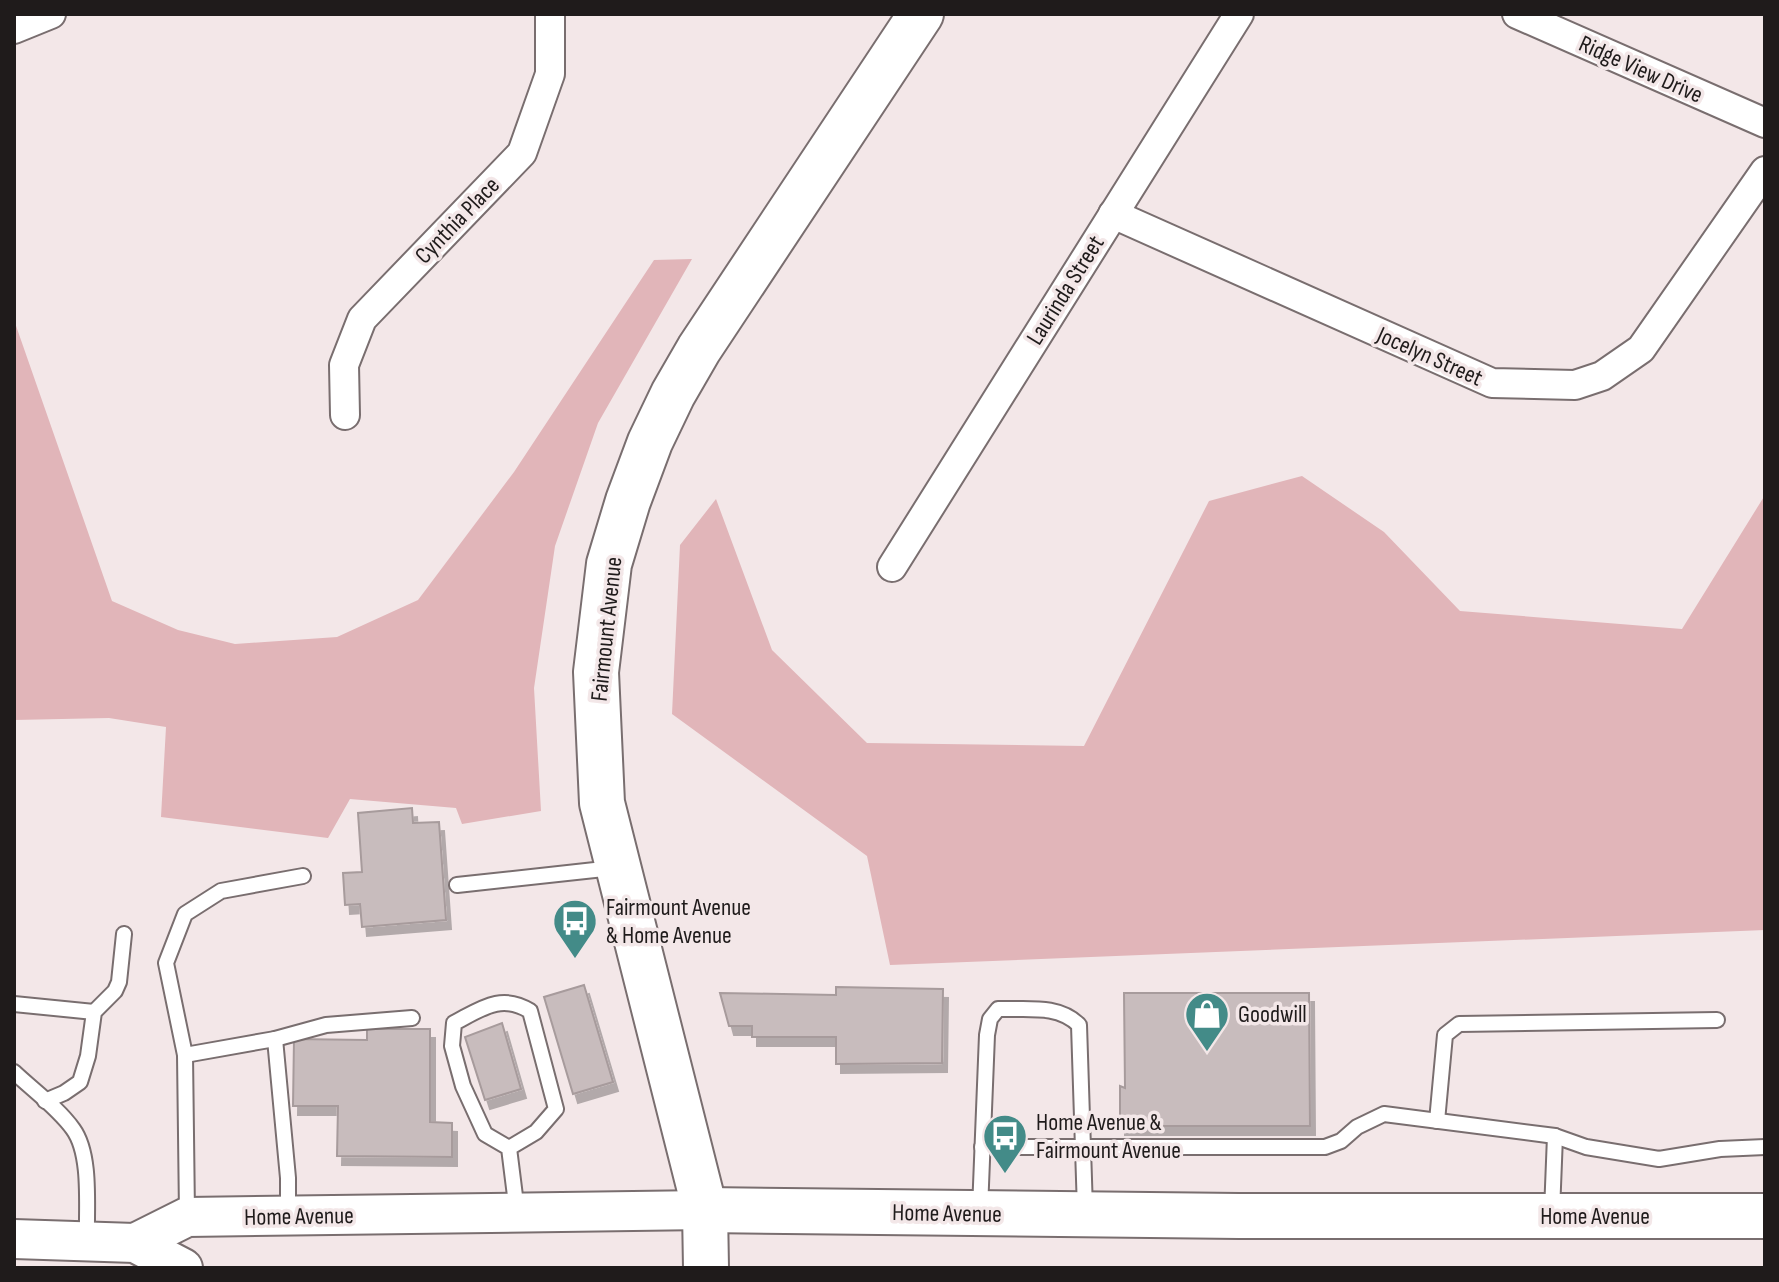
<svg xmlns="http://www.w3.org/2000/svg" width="1779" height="1282" font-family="'Sofia Sans Condensed',sans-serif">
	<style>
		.green { fill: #e1b5b9 }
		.building { fill: #c8bcbd; stroke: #a79b9c; stroke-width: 2; filter: url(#shadow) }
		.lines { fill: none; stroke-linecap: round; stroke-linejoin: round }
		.lane-casing { stroke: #796e6f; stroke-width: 18 }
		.street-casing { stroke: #796e6f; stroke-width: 32 }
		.secondary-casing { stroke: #796e6f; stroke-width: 42 }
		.primary-casing { stroke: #796e6f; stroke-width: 48 }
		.lane { stroke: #fff; stroke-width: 14 }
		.street { stroke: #fff; stroke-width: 28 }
		.secondary { stroke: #fff; stroke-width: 38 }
		.primary { stroke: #fff; stroke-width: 44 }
		.labels { text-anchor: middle; stroke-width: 7; stroke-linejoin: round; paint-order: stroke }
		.street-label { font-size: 24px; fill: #1f1b1b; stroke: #f3e7e8 }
		.poi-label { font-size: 24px; fill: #1f1b1b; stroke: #f3e7e8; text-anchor: start }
	</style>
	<defs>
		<filter id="shadow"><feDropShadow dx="5" dy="9" stdDeviation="0" flood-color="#0004"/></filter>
	</defs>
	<rect width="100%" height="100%" fill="#f3e7e8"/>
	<!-- green -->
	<g class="green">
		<polygon points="692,259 598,423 555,546 534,688 541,811 462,824 456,808 350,799 328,838 161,817 166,727 109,718 14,720 14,320 112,601 178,630 235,644 337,637 418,600 514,472 654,260"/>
		<polygon points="1302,476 1384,532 1460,611 1682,629 1765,495 1765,930 890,965 867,856 672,714 680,545 716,499 772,650 867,743 1084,746 1209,501"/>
	</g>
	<!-- building -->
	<g class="building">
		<polygon points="412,808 413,823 439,822 446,920 362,927 360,904 345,905 343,873 362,872 358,813"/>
		<polygon points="584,985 613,1082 573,1094 544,997"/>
		<polygon points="836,987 943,989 942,1063 836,1064 836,1037 752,1037 752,1026 729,1026 720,993 836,995"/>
		<polygon points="1124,993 1309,993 1310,1126 1120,1126 1120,1086 1125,1088"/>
		<polygon points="502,1023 521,1089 485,1100 465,1037"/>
		<polygon points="367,1029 430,1029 430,1122 452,1123 452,1157 337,1156 338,1106 293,1106 294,1039 367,1040"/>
	</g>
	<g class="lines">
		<!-- lane casing -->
		<g class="lane-casing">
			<g id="lane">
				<polyline points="457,885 613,868"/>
				<polyline points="14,1004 94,1012"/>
				<polyline points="275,1039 288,1178 288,1216"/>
				<polyline points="185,1055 275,1039 326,1025 412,1018"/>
				<path d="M14 1072C33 1090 58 1108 73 1129 92 1155 86 1209 87 1241"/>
				<polyline points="45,1101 64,1093 80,1082 88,1056 94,1012 115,991 119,982 124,934"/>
				<polyline points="1437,1121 1445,1035 1459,1024 1717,1020"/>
				<polyline points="982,1147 1325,1147 1341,1141 1357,1127 1384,1114 1555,1136 1586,1147 1659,1159 1720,1149 1765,1147"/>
				<path d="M509 1148 485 1134 463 1086 452 1046 454 1023C481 1009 501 993 530 1011L556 1109 536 1132 509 1148 517 1212"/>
				<path d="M980 1210 987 1035 990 1019 998 1009C1027 1010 1058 1004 1079 1025L1085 1210"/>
				<polyline points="1552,1212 1555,1136"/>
				<polyline points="187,1214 185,1055 166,963 185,914 221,891 303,876"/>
			</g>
		</g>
		<!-- street casing -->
		<g class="street-casing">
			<g id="street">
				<polyline points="1517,14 1765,123"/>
				<polyline points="14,29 51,14"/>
				<polyline points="1113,214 1492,383 1575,385 1602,376 1641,349 1765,171"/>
				<polyline points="345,415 344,365 362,319 522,153 550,74 550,14"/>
				<polyline points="892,567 1239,14"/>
			</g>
		</g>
		<!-- secondary casing -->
		<g class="secondary-casing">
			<g id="secondary">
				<polyline points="14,1239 135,1243 183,1268"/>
				<polyline points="135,1243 187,1217 705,1210"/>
			</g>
		</g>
		<!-- primary casing -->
		<g class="primary-casing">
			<g id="primary">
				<polyline points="705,1210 1239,1216 1765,1216"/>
				<polyline points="706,1268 705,1210 602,803 596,672 609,564 628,501 650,442 673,394 699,349 921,14"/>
			</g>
		</g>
		<!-- lane -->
		<use href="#lane" class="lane"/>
		<!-- street -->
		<use href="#street" class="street"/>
		<!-- secondary -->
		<use href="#secondary" class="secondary"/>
		<!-- primary -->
		<use href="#primary" class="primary"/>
	</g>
	<!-- icons -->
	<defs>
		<g id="bus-pin" transform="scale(2.3)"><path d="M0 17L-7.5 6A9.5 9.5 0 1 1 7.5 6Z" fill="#438b88" stroke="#f3e7e8"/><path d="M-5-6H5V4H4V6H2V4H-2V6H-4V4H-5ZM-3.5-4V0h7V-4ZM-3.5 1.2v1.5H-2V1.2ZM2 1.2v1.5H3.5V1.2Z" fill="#fff"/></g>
		<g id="shop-pin" transform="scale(2.3)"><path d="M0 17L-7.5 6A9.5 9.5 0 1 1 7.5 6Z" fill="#438b88" stroke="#f3e7e8"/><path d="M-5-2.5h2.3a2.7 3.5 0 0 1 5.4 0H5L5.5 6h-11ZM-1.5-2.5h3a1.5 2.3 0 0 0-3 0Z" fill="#fff"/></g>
	</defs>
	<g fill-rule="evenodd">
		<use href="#bus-pin" x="575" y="921"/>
		<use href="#shop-pin" x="1207" y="1014"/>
		<use href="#bus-pin" x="1005" y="1136"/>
	</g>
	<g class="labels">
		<!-- street labels -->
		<g class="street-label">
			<text transform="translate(1641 69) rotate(24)" y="8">Ridge View Drive</text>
			<text transform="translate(457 220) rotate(-46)" y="8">Cynthia Place</text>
			<text transform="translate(1065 290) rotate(-58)" y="8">Laurinda Street</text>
			<text transform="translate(1430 356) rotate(24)" y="8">Jocelyn Street</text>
			<text transform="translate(606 629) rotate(-84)" y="8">Fairmount Avenue</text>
			<text transform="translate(947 1213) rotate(1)" y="8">Home Avenue</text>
			<text transform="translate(299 1216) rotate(-1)" y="8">Home Avenue</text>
			<text x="1595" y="1224">Home Avenue</text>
		</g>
		<!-- poi labels -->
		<g class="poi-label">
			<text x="606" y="915">Fairmount Avenue<tspan x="606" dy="28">&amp; Home Avenue</tspan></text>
			<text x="1238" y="1022">Goodwill</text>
			<text x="1036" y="1130">Home Avenue &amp;<tspan x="1036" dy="28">Fairmount Avenue</tspan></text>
		</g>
	</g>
	<!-- border -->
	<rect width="1779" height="1282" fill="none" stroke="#1f1b1b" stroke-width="32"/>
</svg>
